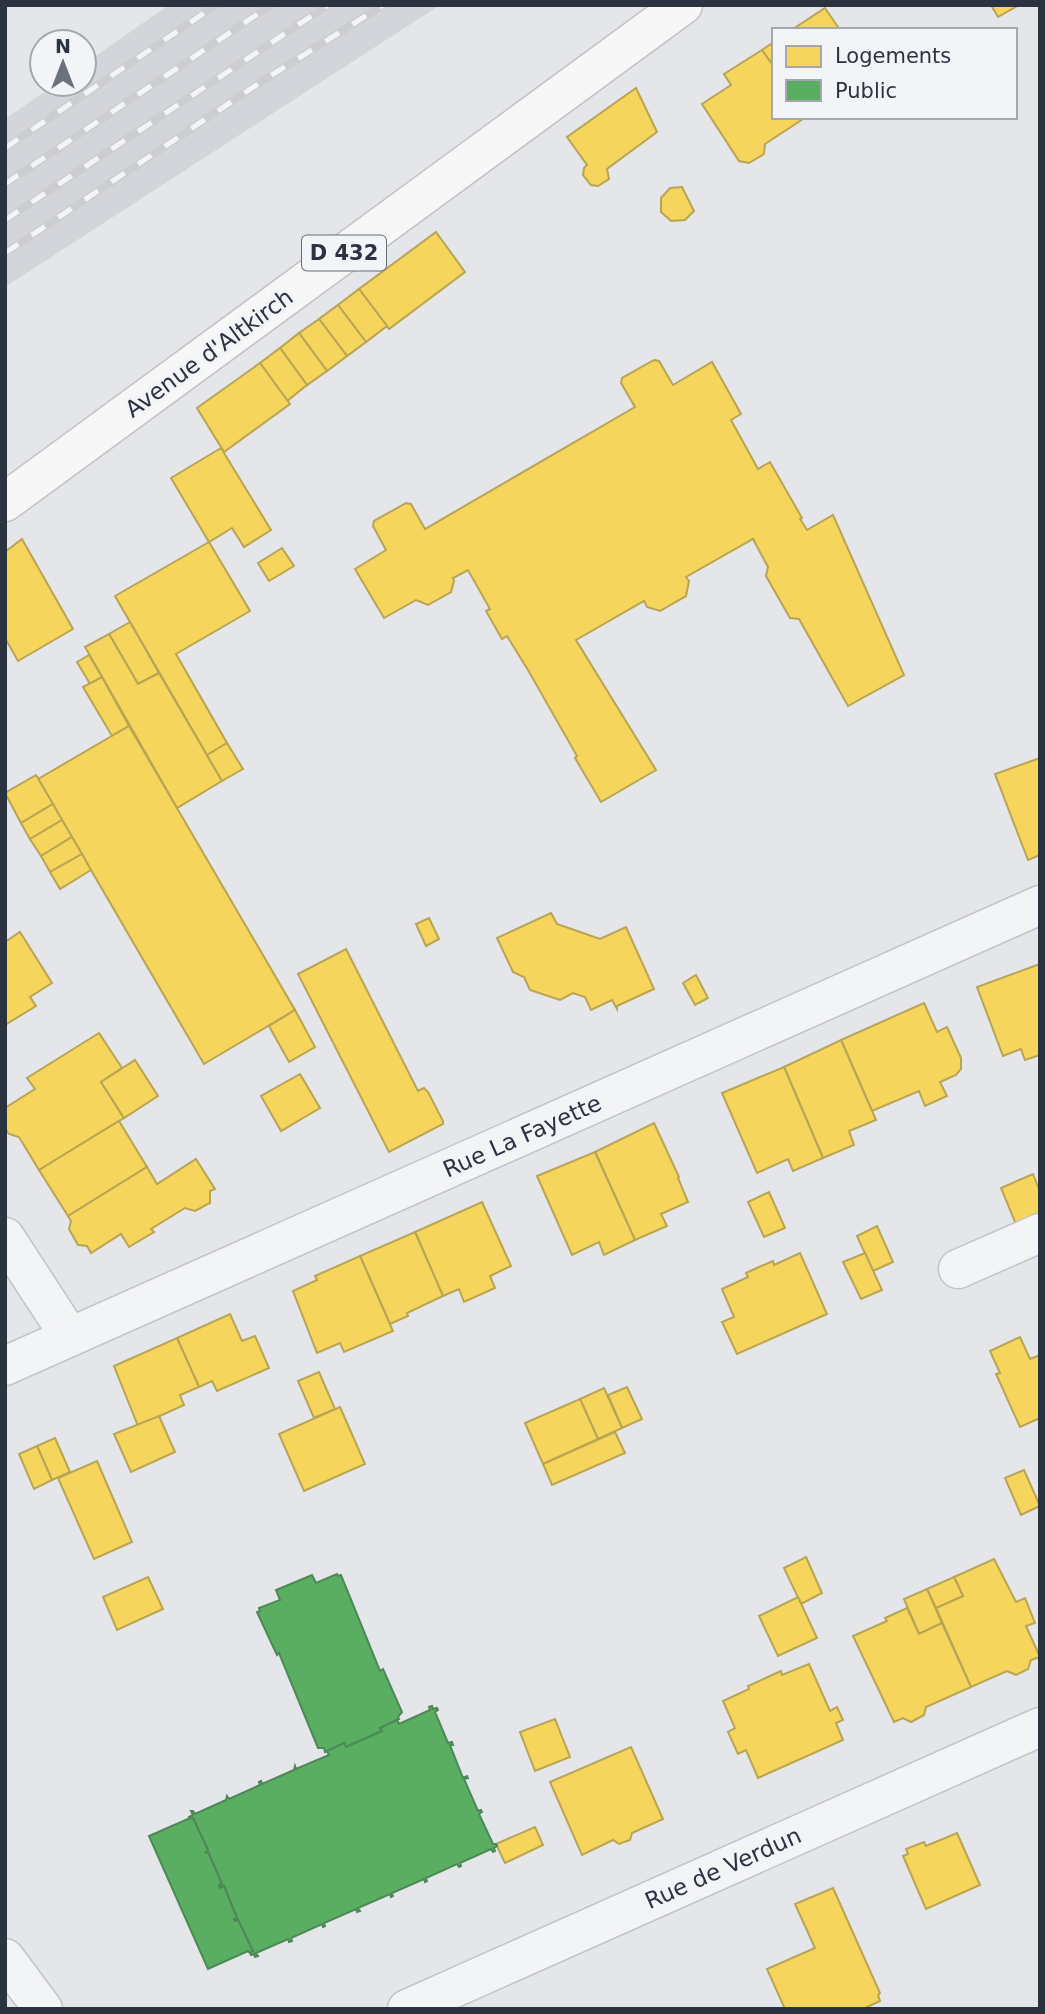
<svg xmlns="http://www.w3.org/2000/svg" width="1045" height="2014" font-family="'DejaVu Sans',sans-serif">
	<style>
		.built { fill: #d3d5db }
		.homes { fill: #f6d55c; stroke: #b9a454; stroke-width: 2 }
		.public { fill: #5aae61; stroke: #4c8957; stroke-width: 2 }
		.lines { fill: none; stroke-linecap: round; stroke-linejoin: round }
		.minor-casing { stroke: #c2c4c7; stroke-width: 41 }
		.primary-casing { stroke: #c1c3c6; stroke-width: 41 }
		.minor { stroke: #f3f4f5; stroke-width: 38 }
		.primary { stroke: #f7f7f7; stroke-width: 38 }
		.rail-casing { stroke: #cccdd0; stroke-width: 8 }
		.rail { stroke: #f2f4f7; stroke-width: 5; stroke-dasharray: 16; stroke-linecap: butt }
		.labels { text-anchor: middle; stroke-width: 7; stroke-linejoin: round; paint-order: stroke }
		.shield { fill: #f2f4f7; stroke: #676d77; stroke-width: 2 }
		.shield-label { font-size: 21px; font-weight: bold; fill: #2c3340 }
		.street-label { font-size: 23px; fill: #2c3340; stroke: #f2f4f7 }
	</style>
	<rect width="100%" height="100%" fill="#e4e6e9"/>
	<!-- built -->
	<polygon class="built" points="169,5 440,5 5,287 5,119 56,84 84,84 84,64"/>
	<!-- homes -->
	<g class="homes">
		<polygon points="991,5 1019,5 998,17"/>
		<polygon points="825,8 840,30 792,30 793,29"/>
		<polygon points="774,42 774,67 762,50"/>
		<polygon points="762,50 774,67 774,117 806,117 765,144 764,154 749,163 739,161 702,104 731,85 724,74"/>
		<polygon points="636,88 657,132 607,169 609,179 598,186 591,185 583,175 584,168 587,165 567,137"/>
		<polygon points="682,187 694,211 685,220 671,221 661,212 661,198 670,188"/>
		<polygon points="436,232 465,272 389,329 359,289"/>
		<polygon points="359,289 387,326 366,342 338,305"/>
		<polygon points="338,305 366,342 347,356 319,319"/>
		<polygon points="319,319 347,356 327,371 299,333"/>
		<polygon points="299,333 327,371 307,385 280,348"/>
		<polygon points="280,348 307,385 287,401 260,363"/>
		<polygon points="654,360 659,361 673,385 712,362 741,414 731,420 758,469 770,462 802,518 800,519 807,530 833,515 904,675 848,706 799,619 790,618 766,576 768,567 753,539 686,577 689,581 686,596 660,611 647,607 644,601 576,640 656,770 601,802 575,758 577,756 528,670 507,636 502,639 486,611 490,609 468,570 453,578 454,581 451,592 428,605 416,600 384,618 355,569 386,550 373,526 374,521 406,503 411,504 425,529 635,407 621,383 622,378"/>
		<polygon points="260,363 290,404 224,452 197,408"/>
		<polygon points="221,448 271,530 244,547 232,528 209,542 171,478"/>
		<polygon points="22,539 73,629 18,661 5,638 5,552"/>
		<polygon points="209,542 250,611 176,654 227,743 207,755 115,596"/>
		<polygon points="282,548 294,566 269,581 258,563"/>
		<polygon points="130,622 159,673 138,684 109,634"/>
		<polygon points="109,634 138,684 159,673 222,781 177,808 85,647"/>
		<polygon points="89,655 102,677 90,684 77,662"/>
		<polygon points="102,677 129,726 112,736 83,687"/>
		<polygon points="129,726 295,1010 204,1064 38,779"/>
		<polygon points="227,743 243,769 222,781 207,755"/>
		<polygon points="1040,758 1040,855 1028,860 995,774"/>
		<polygon points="36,775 53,804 21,823 5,793"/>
		<polygon points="53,804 62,820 30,839 21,823"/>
		<polygon points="62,820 72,837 41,856 30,839"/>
		<polygon points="72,837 82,854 50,872 41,856"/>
		<polygon points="82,854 91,870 60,889 50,872"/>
		<polygon points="551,913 557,924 600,939 626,927 654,989 617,1006 617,1009 612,1000 591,1010 585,997 573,993 560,1000 530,990 524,977 513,972 497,938"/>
		<polygon points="429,918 439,939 426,946 416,924"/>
		<polygon points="20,932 52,983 30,997 36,1006 5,1025 5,942"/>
		<polygon points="346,949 418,1091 424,1088 428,1092 443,1121 443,1124 389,1152 298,974"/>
		<polygon points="1040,964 1040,1055 1025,1060 1021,1049 1003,1056 977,987"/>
		<polygon points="696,975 708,998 695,1005 683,983"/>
		<polygon points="924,1003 937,1032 947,1027 961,1058 961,1069 956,1075 940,1082 947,1096 925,1106 919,1091 872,1111 841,1040"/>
		<polygon points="295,1010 315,1047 289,1062 269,1026"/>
		<polygon points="99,1033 122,1068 101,1082 124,1118 39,1170 19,1137 9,1134 6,1130 5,1108 35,1089 27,1078"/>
		<polygon points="841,1040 876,1120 849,1131 854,1145 823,1158 784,1067"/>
		<polygon points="135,1060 158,1096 124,1118 101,1082"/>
		<polygon points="784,1067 823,1158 793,1171 788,1159 757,1173 722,1093"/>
		<polygon points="300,1074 320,1108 281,1131 261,1096"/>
		<polygon points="119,1121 147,1167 68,1216 39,1170"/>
		<polygon points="654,1123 679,1177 678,1178 688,1202 661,1214 667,1226 635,1240 595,1152"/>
		<polygon points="595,1152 635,1240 604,1255 599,1242 572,1255 537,1176"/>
		<polygon points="196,1159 215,1189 210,1191 210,1203 195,1211 185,1208 151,1229 154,1232 129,1247 121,1234 91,1253 87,1246 78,1245 69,1229 71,1221 68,1216 147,1167 157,1184"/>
		<polygon points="1033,1174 1040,1192 1040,1220 1018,1229 1001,1188"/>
		<polygon points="769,1192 785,1228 764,1237 748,1202"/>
		<polygon points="482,1202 511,1266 490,1276 495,1288 464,1302 459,1289 443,1296 415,1232"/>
		<polygon points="877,1226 893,1262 873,1271 857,1236"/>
		<polygon points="415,1232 443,1296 407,1313 408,1316 390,1324 360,1256"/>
		<polygon points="800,1253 827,1314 737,1354 722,1322 734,1317 722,1289 748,1277 746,1273 759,1267 773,1261 774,1265"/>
		<polygon points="865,1253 882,1290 861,1299 843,1262"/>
		<polygon points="360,1256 393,1331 344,1352 340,1343 317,1353 293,1291 317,1280 315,1276"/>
		<polygon points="230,1314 242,1341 255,1336 269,1368 217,1391 212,1381 199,1387 177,1338"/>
		<polygon points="1020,1337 1030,1359 1040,1355 1040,1418 1020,1427 996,1374 1000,1373 990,1351"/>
		<polygon points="177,1338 199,1387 180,1395 184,1405 138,1426 114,1366"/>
		<polygon points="319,1372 335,1409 314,1418 298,1381"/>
		<polygon points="627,1387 642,1419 622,1428 608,1395"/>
		<polygon points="604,1388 622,1428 598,1439 580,1399"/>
		<polygon points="580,1399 598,1439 543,1464 525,1423"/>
		<polygon points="340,1407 365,1464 304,1491 279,1434"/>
		<polygon points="159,1416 175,1452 131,1472 114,1434"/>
		<polygon points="615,1432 625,1453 552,1485 543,1464"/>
		<polygon points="55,1438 70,1472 52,1480 37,1446"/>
		<polygon points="37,1446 52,1480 34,1489 19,1454"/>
		<polygon points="97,1461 132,1542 94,1559 58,1478"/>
		<polygon points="1024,1470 1040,1506 1021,1515 1005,1478"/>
		<polygon points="806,1557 822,1593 801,1604 784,1568"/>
		<polygon points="994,1559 1016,1602 1025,1598 1035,1623 1026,1626 1040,1657 1031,1660 1028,1669 1016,1675 1007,1671 971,1687 936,1608 963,1596 954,1577"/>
		<polygon points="148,1577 163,1609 117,1630 103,1597"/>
		<polygon points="954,1577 963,1596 936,1608 927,1589"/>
		<polygon points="927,1589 942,1623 919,1634 904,1599"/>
		<polygon points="798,1597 817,1638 778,1656 759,1616"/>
		<polygon points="907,1608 919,1634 942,1623 971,1687 926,1707 924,1715 911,1722 903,1718 894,1722 853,1636 887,1621 885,1618"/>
		<polygon points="809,1664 830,1711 837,1707 843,1720 836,1723 843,1740 758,1778 746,1750 738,1754 728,1732 735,1728 723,1701 749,1689 748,1686 781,1671 782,1675"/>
		<polygon points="555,1719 570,1757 535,1771 520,1732"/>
		<polygon points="631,1747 663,1819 632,1833 630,1840 619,1844 613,1840 582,1855 550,1782"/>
		<polygon points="535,1827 543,1845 505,1863 496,1844"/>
		<polygon points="957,1833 980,1885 926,1909 903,1856 908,1854 906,1849 924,1842 926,1846"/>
		<polygon points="833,1888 880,1993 878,1995 880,2001 863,2009 785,2009 767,1969 815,1948 795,1904"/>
	</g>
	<!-- public -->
	<g class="public">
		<polygon points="337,1574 338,1576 341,1575 380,1671 383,1669 402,1712 398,1717 399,1719 380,1728 382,1731 346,1747 344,1743 325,1752 324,1748 318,1748 279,1653 277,1655 257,1612 260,1611 259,1608 280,1600 276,1590 312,1575 316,1583"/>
		<polygon points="432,1706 433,1709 437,1708 438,1710 435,1712 448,1743 452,1742 453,1745 450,1745 463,1778 467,1776 468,1778 464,1779 478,1811 481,1810 482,1812 479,1814 493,1844 496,1844 497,1846 494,1848 495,1851 493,1852 491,1849 460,1863 461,1866 459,1867 457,1864 426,1878 427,1881 425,1882 424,1879 392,1893 393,1896 391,1897 390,1894 358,1908 360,1911 357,1912 356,1909 324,1923 325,1926 323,1927 322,1924 291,1938 292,1941 289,1942 288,1939 256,1953 258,1956 255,1957 254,1954 251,1955 250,1953 253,1951 238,1920 235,1921 234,1919 237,1918 224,1886 220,1888 219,1885 222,1884 208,1852 205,1853 208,1850 193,1818 190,1819 189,1817 193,1815 191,1811 193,1811 195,1814 226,1800 227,1796 229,1799 260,1785 259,1782 261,1781 262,1784 294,1770 295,1766 296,1769 329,1755 327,1751 344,1743 346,1747 382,1731 380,1728 397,1720 399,1724 430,1710 429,1707"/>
		<polygon points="190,1818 193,1818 208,1850 205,1853 208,1852 222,1884 219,1885 220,1888 224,1886 237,1918 234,1919 235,1921 238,1920 253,1951 250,1953 248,1951 208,1969 149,1836"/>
	</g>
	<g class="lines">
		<!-- minor casing -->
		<g class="minor-casing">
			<g id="minor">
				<polyline points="5,1237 70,1337"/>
				<polyline points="958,1269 1040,1233"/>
				<polyline points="5,1366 1040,905"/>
				<polyline points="5,1958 43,2009"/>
				<polyline points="407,2009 1040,1727"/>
			</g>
		</g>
		<!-- primary casing -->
		<g class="primary-casing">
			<polyline id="primary" points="5,502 683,5"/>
		</g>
		<!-- minor -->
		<use href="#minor" class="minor"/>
		<!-- primary -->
		<use href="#primary" class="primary"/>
		<!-- rail casing -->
		<g class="rail-casing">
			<g id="rail">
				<polyline points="5,148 216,5"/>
				<polyline points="5,184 271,5"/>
				<polyline points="5,220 328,5"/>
				<polyline points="5,253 264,80 383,5"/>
			</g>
		</g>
		<!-- rail -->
		<use href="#rail" class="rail"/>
	</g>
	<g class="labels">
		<!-- shield labels -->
		<rect class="shield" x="302" y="235.5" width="84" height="35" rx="5"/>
		<g class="shield-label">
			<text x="344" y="260">D 432</text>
		</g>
		<!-- street labels -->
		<g class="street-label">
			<text transform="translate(209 353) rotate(-36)" y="8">Avenue d'Altkirch</text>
			<text transform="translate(522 1136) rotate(-24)" y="8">Rue La Fayette</text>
			<text transform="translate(723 1868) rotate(-24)" y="8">Rue de Verdun</text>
		</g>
	</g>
	<!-- border -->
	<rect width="1045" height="2014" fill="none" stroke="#2c3340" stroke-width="14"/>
	<!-- legend -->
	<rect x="772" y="28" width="245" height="91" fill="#f2f4f7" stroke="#a3a7ae" stroke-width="2"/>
	<rect x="786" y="46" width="35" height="21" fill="#f6d55c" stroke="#a3a7ae" stroke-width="2"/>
	<text x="835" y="63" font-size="21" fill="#2c3340">Logements</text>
	<rect x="786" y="80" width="35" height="21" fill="#5aae61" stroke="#a3a7ae" stroke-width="2"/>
	<text x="835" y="98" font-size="21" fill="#2c3340">Public</text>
	<!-- north arrow -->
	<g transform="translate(63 63)"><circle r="33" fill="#f2f4f7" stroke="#a3a7ae" stroke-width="2"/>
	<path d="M0-5L12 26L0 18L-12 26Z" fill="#6c727b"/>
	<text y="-10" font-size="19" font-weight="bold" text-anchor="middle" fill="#2c3340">N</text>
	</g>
</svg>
